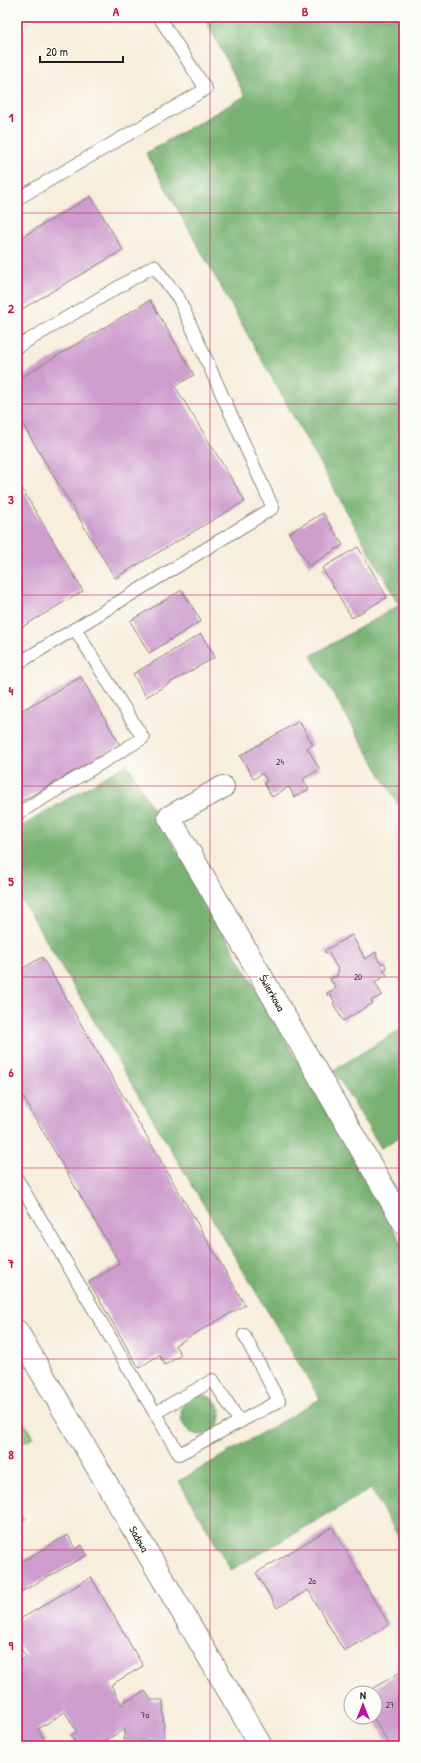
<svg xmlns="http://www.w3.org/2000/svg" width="421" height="1763" font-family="'Patrick Hand',sans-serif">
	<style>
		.green { fill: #95d084; stroke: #587650 }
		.forest { fill: #78b272; stroke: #4a6747 }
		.building { fill: #ce9dcd }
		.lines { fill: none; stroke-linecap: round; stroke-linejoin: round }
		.service-casing { stroke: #8a857c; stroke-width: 14 }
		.minor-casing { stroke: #8a857c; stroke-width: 24 }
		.tertiary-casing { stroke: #8a857c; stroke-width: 24 }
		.service { stroke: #fff; stroke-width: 12 }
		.minor { stroke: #fff; stroke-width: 22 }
		.tertiary { stroke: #fff; stroke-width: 22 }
		.grid { fill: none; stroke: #c2185b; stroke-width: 1; stroke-opacity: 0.55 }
		.labels { text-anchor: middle; stroke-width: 3.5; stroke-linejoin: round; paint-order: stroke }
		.number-label { font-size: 9px; fill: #483c48 }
		.street-label { font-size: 11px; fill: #1c1c1c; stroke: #fdfcf7 }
		.neatline { fill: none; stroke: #c2185b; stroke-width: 1.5 }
		.grid-label { font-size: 13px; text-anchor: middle; font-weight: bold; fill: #c2185b }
	</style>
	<rect width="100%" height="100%" fill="#fdfcf7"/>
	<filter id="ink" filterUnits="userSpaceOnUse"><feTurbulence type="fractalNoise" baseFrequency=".025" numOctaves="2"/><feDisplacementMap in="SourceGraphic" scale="8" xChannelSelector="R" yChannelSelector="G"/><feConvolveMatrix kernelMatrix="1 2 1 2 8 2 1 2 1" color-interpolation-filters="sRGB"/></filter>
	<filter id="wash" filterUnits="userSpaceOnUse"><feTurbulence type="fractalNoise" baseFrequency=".012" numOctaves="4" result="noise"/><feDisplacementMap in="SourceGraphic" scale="16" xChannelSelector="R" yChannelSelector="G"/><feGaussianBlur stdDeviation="0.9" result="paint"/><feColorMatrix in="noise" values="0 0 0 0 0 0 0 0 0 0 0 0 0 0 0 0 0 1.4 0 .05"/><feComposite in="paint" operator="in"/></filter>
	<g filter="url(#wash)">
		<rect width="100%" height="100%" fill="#f7eedc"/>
		<!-- green -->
		<polygon class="green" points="17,1411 33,1438 17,1445"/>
		<!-- forest -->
		<g class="forest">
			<polygon points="204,17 404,17 404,814 311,656 399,605 146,153 245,96"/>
			<polygon points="127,764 404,1247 404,1546 371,1489 231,1570 179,1481 320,1399 17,892 17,829"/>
			<polygon points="404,1027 404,1134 381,1148 334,1070"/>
			<circle cx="201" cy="1415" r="20"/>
		</g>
		<g id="blocks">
			<!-- building -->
			<g class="building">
				<polygon points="91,196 123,250 17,312 17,240"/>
				<polygon points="150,300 194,375 175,386 245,501 115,578 17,415 17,380"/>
				<polygon points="17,482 18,482 83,591 17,630"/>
				<polygon points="323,513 343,545 309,566 289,533"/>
				<polygon points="358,547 387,597 352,618 322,568"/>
				<polygon points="182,590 201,621 149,653 130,621"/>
				<polygon points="201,634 215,657 146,697 133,674"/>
				<polygon points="81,677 120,745 17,804 17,713"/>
				<polygon points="299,721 313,745 307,748 320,769 303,779 309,789 294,797 289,787 272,797 264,783 267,781 262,773 254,779 240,756"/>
				<polygon points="352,935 365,959 376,952 377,954 376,955 380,963 384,963 387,968 383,970 387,975 375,982 382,995 371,1001 373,1003 343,1021 333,1003 335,1002 330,994 328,996 327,993 336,988 330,979 338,975 337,973 339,971 328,952 325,953 324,951"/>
				<polygon points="42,957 245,1305 175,1345 181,1355 165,1365 159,1355 139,1368 89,1282 120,1264 19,1090 17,1089 17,972"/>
				<polygon points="17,1507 24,1519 17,1523"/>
				<polygon points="332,1527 389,1625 344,1651 308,1590 277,1608 256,1573"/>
				<polygon points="68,1535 75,1549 82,1545 87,1555 17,1594 17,1564"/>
				<polygon points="91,1577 143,1666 111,1685 122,1705 126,1702 126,1699 131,1699 145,1691 151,1700 163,1700 164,1740 124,1740 125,1729 96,1746 77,1746 71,1735 77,1732 65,1712 38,1729 46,1742 39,1746 17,1746 17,1663 26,1657 17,1642 17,1621"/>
				<polygon points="404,1670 404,1746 390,1746 373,1717 375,1717 375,1693 365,1693"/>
			</g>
		</g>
	</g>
	<g filter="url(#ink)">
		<use href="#blocks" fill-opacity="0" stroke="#8a857c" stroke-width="1"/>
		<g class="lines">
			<!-- service casing -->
			<g class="service-casing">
				<g id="service">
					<polyline points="17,199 206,89 159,17"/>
					<polyline points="17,347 154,266 179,299 273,508 17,664"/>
					<polyline points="17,814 143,738 75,629"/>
					<polyline points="17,1179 179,1454 279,1401 244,1335"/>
					<polyline points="155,1413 213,1380 240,1422"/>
				</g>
			</g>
			<!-- minor casing -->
			<g class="minor-casing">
				<polyline id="minor" points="223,787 169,817 404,1223"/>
			</g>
			<!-- tertiary casing -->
			<g class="tertiary-casing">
				<polyline id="tertiary" points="17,1331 261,1746"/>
			</g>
			<!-- service -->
			<use href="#service" class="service"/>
			<!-- minor -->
			<use href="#minor" class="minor"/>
			<!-- tertiary -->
			<use href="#tertiary" class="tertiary"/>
		</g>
	</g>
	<!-- grid -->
	<path class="grid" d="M210 17V1746M17 213H404M17 404H404M17 595H404M17 786H404M17 977H404M17 1168H404M17 1359H404M17 1550H404"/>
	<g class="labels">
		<!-- number labels -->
		<g class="number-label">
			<text x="280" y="765">24</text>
			<text x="358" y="980">20</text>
			<text x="312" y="1584">2a</text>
			<text x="390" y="1708">27</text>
			<text x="145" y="1718">7a</text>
		</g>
		<!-- street labels -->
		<g class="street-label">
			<text transform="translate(272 993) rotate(60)" y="4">Świerkowa</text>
			<text transform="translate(139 1539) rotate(60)" y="4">Sadowa</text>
		</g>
	</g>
	<!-- margin -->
	<rect width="421" height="1763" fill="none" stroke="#fdfcf7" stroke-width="44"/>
	<!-- north arrow -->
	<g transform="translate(363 1705)"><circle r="19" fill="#fdfcf7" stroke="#a3a29f"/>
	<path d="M0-3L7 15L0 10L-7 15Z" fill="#b5179e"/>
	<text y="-6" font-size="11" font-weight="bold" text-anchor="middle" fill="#1c1c1c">N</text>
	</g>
	<!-- scale -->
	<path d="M40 56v6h83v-6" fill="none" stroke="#1c1c1c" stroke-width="2"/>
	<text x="46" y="56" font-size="12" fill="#1c1c1c" stroke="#fdfcf7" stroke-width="3" paint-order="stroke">20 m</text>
	<rect x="22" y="22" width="377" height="1719" class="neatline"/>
	<g class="grid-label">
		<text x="116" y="16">A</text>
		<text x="305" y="16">B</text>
		<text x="11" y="122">1</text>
		<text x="11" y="313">2</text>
		<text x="11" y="504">3</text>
		<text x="11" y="695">4</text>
		<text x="11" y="886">5</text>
		<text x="11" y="1077">6</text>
		<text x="11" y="1268">7</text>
		<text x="11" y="1459">8</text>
		<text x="11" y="1650">9</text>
	</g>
</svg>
